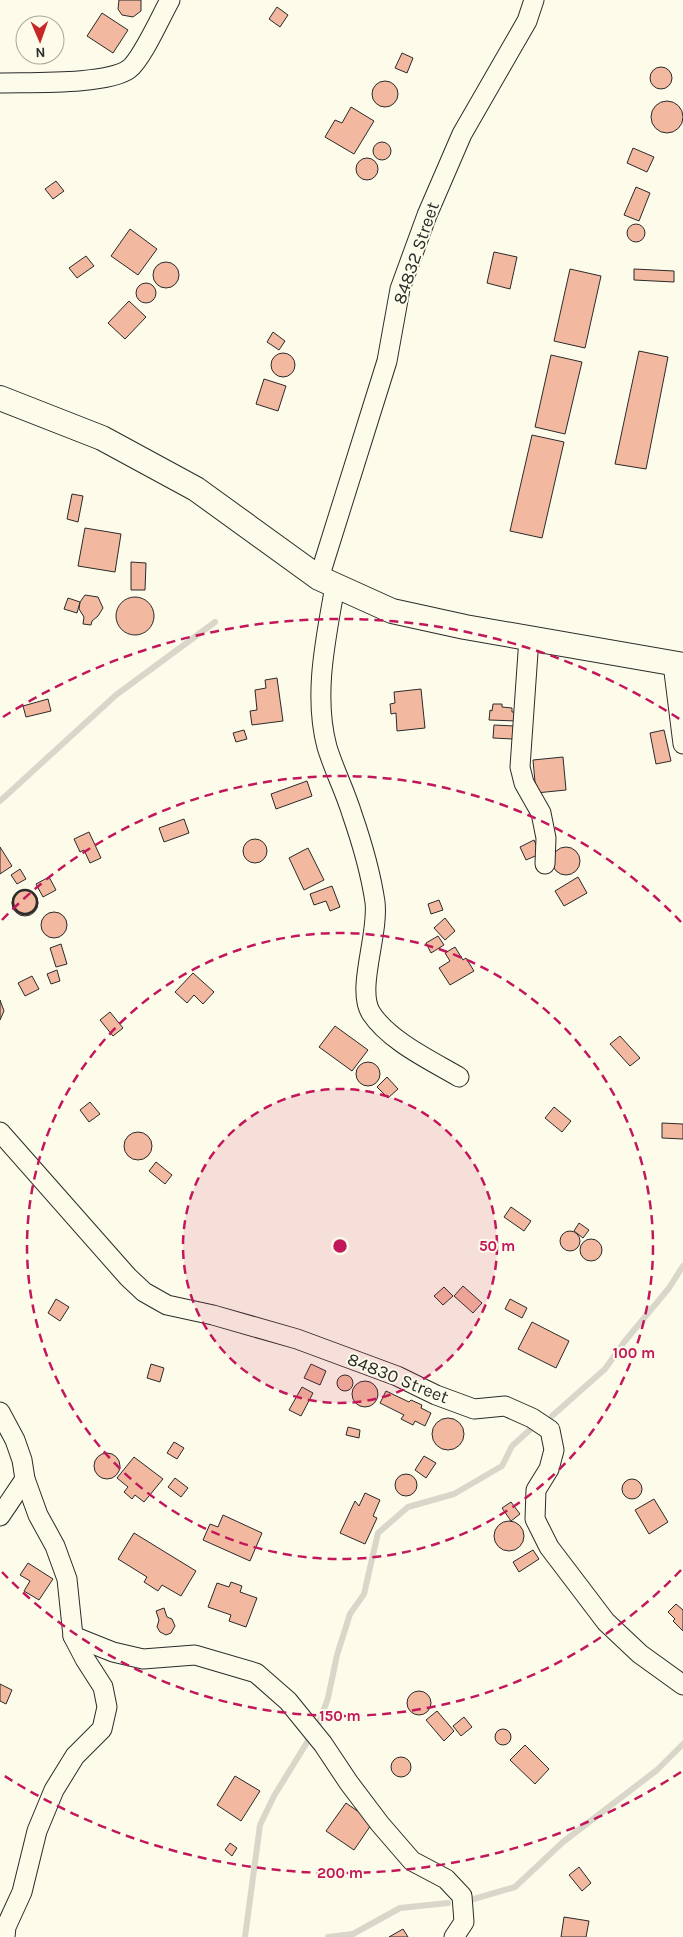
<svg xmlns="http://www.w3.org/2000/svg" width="683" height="1937" font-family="Karla,sans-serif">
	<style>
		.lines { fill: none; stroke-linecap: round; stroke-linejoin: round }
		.stream { stroke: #d8d7c9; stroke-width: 6 }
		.building { fill: #f2b8a0; stroke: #2b2b2b }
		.minor-casing { stroke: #2b2b2b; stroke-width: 21 }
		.tertiary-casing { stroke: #2b2b2b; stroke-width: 26 }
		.minor { stroke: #fdfbea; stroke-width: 19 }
		.tertiary { stroke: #fdfbea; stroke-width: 24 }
		.wall { stroke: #2b2b2b; stroke-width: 2.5 }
		.ring { fill: none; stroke: #c2185b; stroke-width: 2.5; stroke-dasharray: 9 6 }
		.labels { text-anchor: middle; stroke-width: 4; stroke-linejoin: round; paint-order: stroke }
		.street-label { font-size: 18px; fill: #2b2b2b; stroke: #fdfbea }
		.centre { fill: #c2185b; stroke: #fdfbea; stroke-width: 2.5 }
		.ring-label { font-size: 15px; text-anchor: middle; font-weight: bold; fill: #c2185b; stroke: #fdfbea; stroke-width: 4; stroke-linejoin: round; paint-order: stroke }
	</style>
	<rect width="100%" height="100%" fill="#fdfbea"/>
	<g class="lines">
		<!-- stream -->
		<g class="stream">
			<polyline points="0,801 116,695 215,622"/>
			<polyline points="552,1416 605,1369 625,1341 669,1288 683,1266"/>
			<polyline points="467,1901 515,1887 563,1842 657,1770 683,1744"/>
			<polyline points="245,1937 260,1825 274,1796 319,1723 328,1698 337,1655 350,1614 364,1594 378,1533 408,1507 454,1494 502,1466 512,1446 533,1427"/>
			<polyline points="328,1937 353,1934 400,1908 448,1903"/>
		</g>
	</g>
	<!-- building -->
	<g class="building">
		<polygon points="119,0 141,0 141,11 133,17 122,15 118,9"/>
		<polygon points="277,7 288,15 280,27 269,19"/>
		<polygon points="102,13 128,30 113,53 87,36"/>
		<polygon points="402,53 413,58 407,73 395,68"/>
		<circle cx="661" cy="78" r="11"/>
		<circle cx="385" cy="94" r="13"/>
		<circle cx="667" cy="117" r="16"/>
		<polygon points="351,107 374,121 354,154 325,137 335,120 342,123"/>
		<circle cx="382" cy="151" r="9"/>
		<polygon points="633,148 654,157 647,172 627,163"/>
		<circle cx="367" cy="169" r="11"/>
		<polygon points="56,181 64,191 53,199 45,189"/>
		<polygon points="636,187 650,193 639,221 624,215"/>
		<circle cx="636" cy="233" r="9"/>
		<polygon points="130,229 157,249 138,275 111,256"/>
		<polygon points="494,252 517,257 510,289 487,283"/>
		<polygon points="86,256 94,266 77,278 69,268"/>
		<circle cx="166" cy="275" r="13"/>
		<polygon points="570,269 601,276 585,348 554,341"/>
		<polygon points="634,269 674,271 674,282 634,280"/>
		<circle cx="146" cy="293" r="10"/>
		<polygon points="129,301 146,317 125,339 108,323"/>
		<polygon points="273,332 285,341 279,350 267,342"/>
		<polygon points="639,351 668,357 646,469 615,464"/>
		<circle cx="283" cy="365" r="12"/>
		<polygon points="551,355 582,362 565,434 535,427"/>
		<polygon points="264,379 286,386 278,411 256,404"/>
		<polygon points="532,435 564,442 542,538 510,531"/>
		<polygon points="72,494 83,496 78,522 67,519"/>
		<polygon points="85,528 121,534 115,572 78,566"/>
		<polygon points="131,562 146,563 145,590 131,590"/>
		<polygon points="85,595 98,597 103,608 98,616 92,621 91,625 83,624 84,617 79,609 80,602"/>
		<circle cx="135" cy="616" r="19"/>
		<polygon points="68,598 80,602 77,613 64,609"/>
		<polygon points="277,678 283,721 252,725 250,711 257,710 255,690 266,688 265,680"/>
		<polygon points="421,689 425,728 397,731 396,713 391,714 390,704 395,703 394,692"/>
		<polygon points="48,699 51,711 26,717 23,706"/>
		<polygon points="493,704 502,704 502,707 512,708 512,712 518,712 517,721 489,720 490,710 492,711"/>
		<polygon points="494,725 514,726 513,739 493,738"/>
		<polygon points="244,730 247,739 236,742 233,733"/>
		<polygon points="664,730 671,761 656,764 650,733"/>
		<polygon points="563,757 566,790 536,793 533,760"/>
		<polygon points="307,781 312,796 276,809 271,794"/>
		<polygon points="184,819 189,833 164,842 159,828"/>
		<polygon points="89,832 101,858 90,863 84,850 80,852 74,839"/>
		<circle cx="255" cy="851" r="12"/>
		<polygon points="534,840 540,854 526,860 520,847"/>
		<circle cx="566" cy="861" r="14"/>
		<polygon points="0,847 12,866 0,874"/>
		<polygon points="308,848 324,880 304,890 289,858"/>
		<polygon points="20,869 26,879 17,884 11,875"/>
		<polygon points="49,877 56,890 43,897 36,884"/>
		<polygon points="578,877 587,893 564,906 555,891"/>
		<polygon points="332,886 340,907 330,911 326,901 314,905 310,894"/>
		<circle cx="25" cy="903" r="13"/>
		<polygon points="439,900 443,910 431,914 428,904"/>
		<circle cx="54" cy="925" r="13"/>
		<polygon points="445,918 455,931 445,940 434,928"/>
		<polygon points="438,936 444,945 431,953 426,943"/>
		<polygon points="61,944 67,964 56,967 50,948"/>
		<polygon points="455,947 463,960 466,958 474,971 450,985 439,968 450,961 445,953"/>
		<polygon points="57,970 60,981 51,984 47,974"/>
		<polygon points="193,973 214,992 203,1004 194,995 187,1003 175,992"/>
		<polygon points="32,976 39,989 25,996 18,983"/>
		<polygon points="0,1000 4,1011 0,1020"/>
		<polygon points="110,1012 123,1028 113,1036 100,1020"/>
		<polygon points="335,1026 368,1050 352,1071 319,1047"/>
		<polygon points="620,1036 640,1058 630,1066 610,1044"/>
		<circle cx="368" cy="1074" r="12"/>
		<polygon points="387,1077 398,1089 388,1098 377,1087"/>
		<polygon points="90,1102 100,1114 89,1122 80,1110"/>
		<polygon points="554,1107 571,1121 562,1132 545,1118"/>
		<polygon points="662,1123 683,1124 683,1139 662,1138"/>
		<circle cx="138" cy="1146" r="14"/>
		<polygon points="156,1162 172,1175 165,1184 149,1171"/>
		<polygon points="511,1207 531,1221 524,1231 504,1217"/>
		<polygon points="579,1223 589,1230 583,1238 574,1231"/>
		<circle cx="570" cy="1241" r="10"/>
		<circle cx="591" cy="1250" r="11"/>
		<polygon points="463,1286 482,1303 473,1313 454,1296"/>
		<polygon points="444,1287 453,1296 443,1305 434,1296"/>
		<polygon points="56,1299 69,1307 60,1321 48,1313"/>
		<polygon points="510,1299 527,1308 522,1318 505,1309"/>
		<polygon points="532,1322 569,1341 556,1368 518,1349"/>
		<polygon points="151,1364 164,1368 160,1382 147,1378"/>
		<polygon points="311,1364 326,1371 320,1385 304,1378"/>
		<circle cx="345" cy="1383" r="8"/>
		<circle cx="365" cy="1394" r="13"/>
		<polygon points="302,1387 313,1393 301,1416 289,1410"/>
		<polygon points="386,1391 409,1402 411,1400 422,1405 421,1408 431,1413 425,1426 415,1421 413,1425 401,1419 404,1415 380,1403"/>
		<circle cx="448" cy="1434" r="16"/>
		<polygon points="348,1427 360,1430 359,1438 346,1435"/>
		<polygon points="174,1442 184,1448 177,1459 167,1453"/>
		<circle cx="107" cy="1466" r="13"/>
		<polygon points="424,1456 436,1463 426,1478 415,1470"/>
		<polygon points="134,1457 163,1479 144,1502 135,1495 132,1499 124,1492 128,1487 117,1478"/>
		<circle cx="406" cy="1485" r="11"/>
		<polygon points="175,1478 188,1488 181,1497 168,1487"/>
		<circle cx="632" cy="1489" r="10"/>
		<polygon points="365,1493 380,1500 373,1516 377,1518 365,1544 340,1533 355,1501 359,1506"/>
		<polygon points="654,1499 668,1522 649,1534 635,1510"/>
		<polygon points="511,1502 520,1514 511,1521 502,1508"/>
		<polygon points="223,1515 262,1533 250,1561 203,1540 210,1524 218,1527"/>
		<circle cx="509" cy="1536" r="15"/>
		<polygon points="134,1533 196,1571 181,1596 162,1585 158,1591 144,1582 147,1577 118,1559"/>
		<polygon points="533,1550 539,1559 519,1572 513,1562"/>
		<polygon points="28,1563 53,1579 39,1600 24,1591 30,1581 20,1575"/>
		<polygon points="231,1582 242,1586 240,1592 257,1598 246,1627 229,1621 231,1615 208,1607 217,1583 229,1587"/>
		<polygon points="676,1604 683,1610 683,1631 673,1621 675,1619 668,1612"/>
		<polygon points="164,1608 167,1617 172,1619 175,1626 171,1633 166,1635 160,1632 157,1627 159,1620 156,1611"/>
		<polygon points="0,1684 12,1690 6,1704 0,1701"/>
		<circle cx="419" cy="1703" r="12"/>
		<polygon points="437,1711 454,1731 444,1741 426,1720"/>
		<polygon points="464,1717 472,1727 461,1736 453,1726"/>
		<circle cx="503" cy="1737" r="8"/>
		<polygon points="525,1745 549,1769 535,1784 510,1760"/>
		<circle cx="401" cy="1767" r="10"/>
		<polygon points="235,1776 260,1791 241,1821 217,1805"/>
		<polygon points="346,1803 373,1822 354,1850 326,1831"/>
		<polygon points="230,1843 237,1848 232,1856 225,1850"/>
		<polygon points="579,1867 591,1883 582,1891 569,1875"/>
		<polygon points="564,1917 589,1921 586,1937 561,1937"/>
		<polygon points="403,1929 408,1937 389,1937"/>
	</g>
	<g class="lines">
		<!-- minor casing -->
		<g class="minor-casing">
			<g id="minor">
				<path d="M0 83C29 82 107 85 129 69 142 59 161 16 170 0"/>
				<polyline points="319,578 387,361 400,289 427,215 462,134 527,21 534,0"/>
				<path d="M335 586C326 638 313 695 327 747 334 770 345 791 352 814 361 840 371 875 375 902 379 935 356 989 371 1013 389 1041 432 1061 459 1077"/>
				<polyline points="529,638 520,767 524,783 541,813 546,838 545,864"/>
				<polyline points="673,664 683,744"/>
				<polyline points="0,1132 128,1277 144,1292 167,1305 213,1315 297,1339 397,1376 436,1395 474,1409 505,1406 532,1418 550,1430 554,1450 549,1469 536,1490 535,1519 549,1547 606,1622 640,1654 683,1685"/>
				<polyline points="0,1412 15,1440 22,1460 25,1479 38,1515 55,1546 67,1579 73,1636 85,1659 103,1687 107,1707 102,1729 75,1756 54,1790 37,1831 22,1892 6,1927 5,1937"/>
				<polyline points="0,1516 25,1479"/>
				<polyline points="73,1636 113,1652 143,1659 195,1655 256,1673 288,1701 323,1744 349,1783 380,1824 412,1861 446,1879 462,1896 464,1922 454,1937"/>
			</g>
		</g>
		<!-- tertiary casing -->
		<g class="tertiary-casing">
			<polyline id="tertiary" points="0,398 102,438 196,489 319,578 392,611 465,627 683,665"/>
		</g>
		<!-- minor -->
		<use href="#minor" class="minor"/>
		<!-- tertiary -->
		<use href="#tertiary" class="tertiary"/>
		<!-- wall -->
		<circle class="wall" cx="25" cy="902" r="12"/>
	</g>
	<!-- distance rings -->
	<circle cx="340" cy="1246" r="157" fill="#c2185b" fill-opacity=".12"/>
	<g class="ring">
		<circle cx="340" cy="1246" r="157"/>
		<circle cx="340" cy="1246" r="313"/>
		<path d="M681 1570A470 470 0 0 1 2 1572M2 920A470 470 0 0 1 681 922"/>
		<path d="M681 1772A627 627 0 0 1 3 1775M3 717A627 627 0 0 1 681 720"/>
	</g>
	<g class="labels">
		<!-- street labels -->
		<g class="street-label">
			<text transform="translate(416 253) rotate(-71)" y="6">84832 Street</text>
			<text transform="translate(398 1378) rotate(22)" y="6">84830 Street</text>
		</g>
	</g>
	<circle cx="340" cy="1246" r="8" class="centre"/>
	<g class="ring-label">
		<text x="497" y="1251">50 m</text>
		<text x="634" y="1358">100 m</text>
		<text x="340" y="1721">150 m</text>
		<text x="340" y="1878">200 m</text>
	</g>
	<!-- north arrow -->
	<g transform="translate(40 40) rotate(178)"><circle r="24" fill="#fdfbea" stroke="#a9a89e"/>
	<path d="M0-4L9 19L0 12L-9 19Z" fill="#c62828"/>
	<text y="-8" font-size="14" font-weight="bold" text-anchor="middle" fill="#2b2b2b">N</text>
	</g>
</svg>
